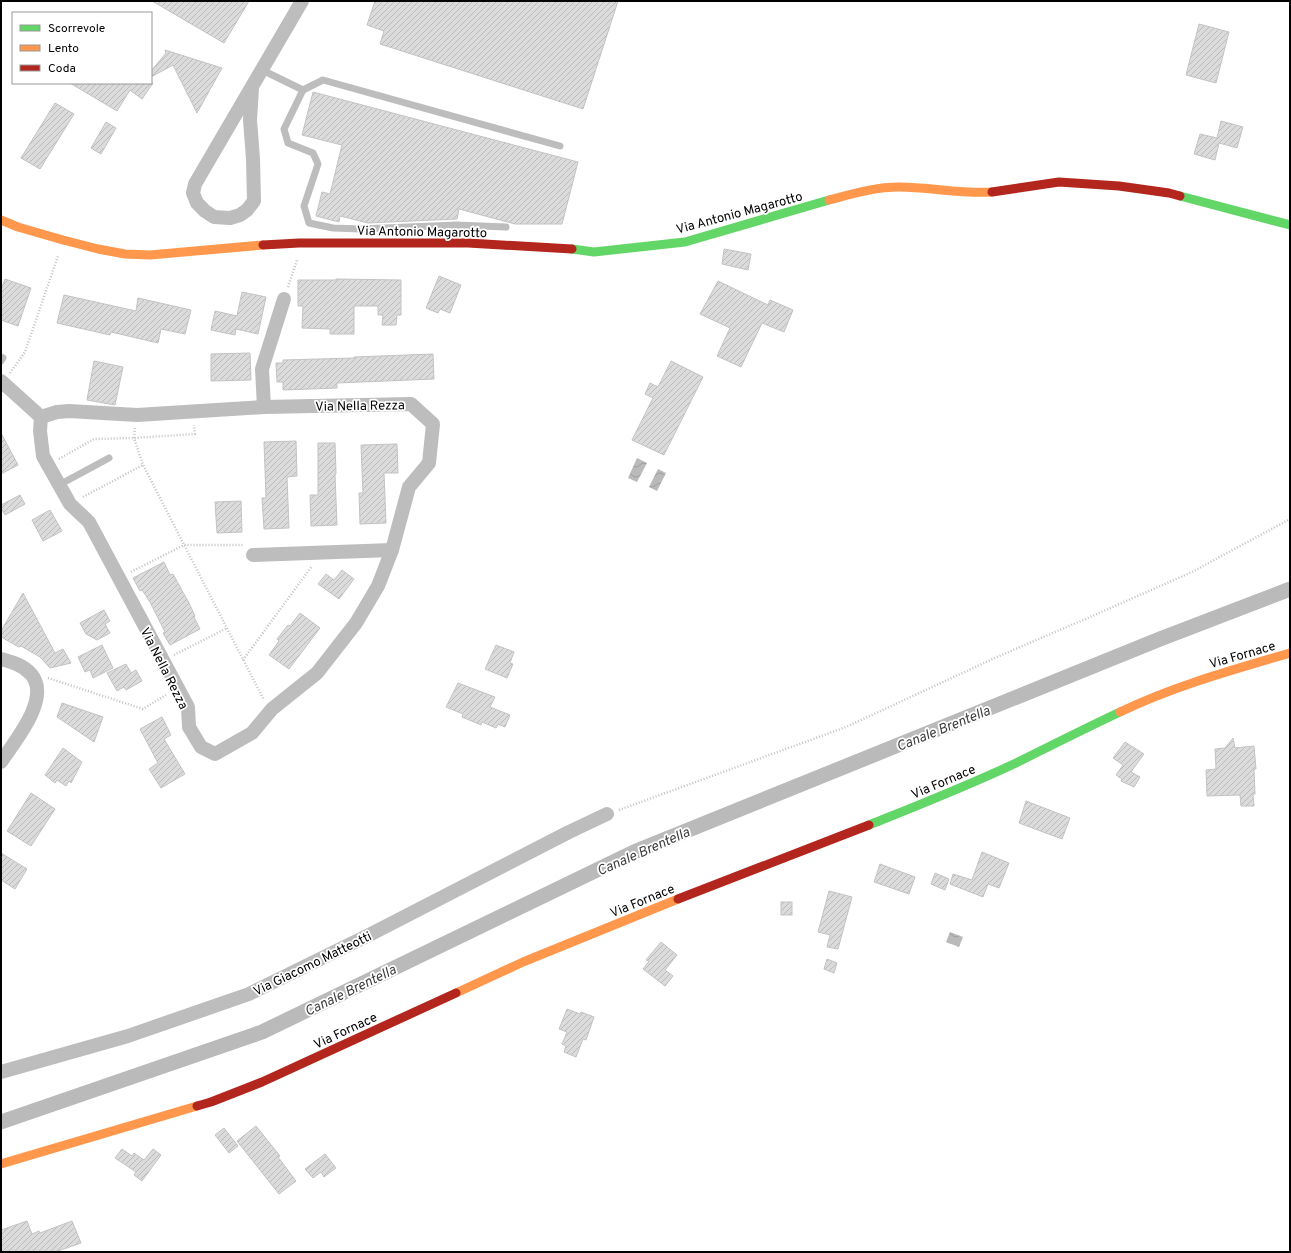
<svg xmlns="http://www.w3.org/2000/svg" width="1291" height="1253" font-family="Overpass,sans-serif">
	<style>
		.water { fill: url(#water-waves) }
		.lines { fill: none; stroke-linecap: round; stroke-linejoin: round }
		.canal { stroke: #bababa; stroke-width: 15 }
		.building { fill: url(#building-hatch); stroke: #c3c3c3 }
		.path { stroke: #c2c2c2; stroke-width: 2.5; stroke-dasharray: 1 2; stroke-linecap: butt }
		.lane { stroke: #bdbdbd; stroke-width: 7 }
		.street { stroke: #bdbdbd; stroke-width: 14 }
		.fast { stroke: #63d668; stroke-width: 9 }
		.slow { stroke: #ff974d; stroke-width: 9 }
		.jam { stroke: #b3261e; stroke-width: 9 }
		.labels { text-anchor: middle; stroke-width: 3.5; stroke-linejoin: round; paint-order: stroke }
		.street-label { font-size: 13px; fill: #000; stroke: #fff }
		.water-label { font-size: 14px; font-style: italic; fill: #3d3d3d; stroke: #fff }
	</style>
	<defs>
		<pattern id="water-waves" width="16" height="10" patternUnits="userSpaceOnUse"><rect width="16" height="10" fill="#bababa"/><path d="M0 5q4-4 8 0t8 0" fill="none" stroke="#9e9e9e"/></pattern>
		<pattern id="building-hatch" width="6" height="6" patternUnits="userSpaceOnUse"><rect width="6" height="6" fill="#dbdbdb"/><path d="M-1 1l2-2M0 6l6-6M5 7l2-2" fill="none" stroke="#bababa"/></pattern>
	</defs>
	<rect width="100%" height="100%" fill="#fff"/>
	<!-- water -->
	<g class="water">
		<polygon points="637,458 647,463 637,482 628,478"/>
		<polygon points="658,469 666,473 657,491 649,487"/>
		<polygon points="950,932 963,937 959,947 946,942"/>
	</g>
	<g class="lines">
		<!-- canal -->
		<polyline class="canal" points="1,1122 262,1032 634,852 1160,639 1290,589"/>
	</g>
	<!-- building -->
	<g class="building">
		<polygon points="152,1 249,1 224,43"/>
		<polygon points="375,1 618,1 583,109 380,44 384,31 367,25"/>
		<polygon points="1199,24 1229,32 1216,83 1186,75"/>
		<polygon points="165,50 222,68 197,113 173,65 151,77 151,71 166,53"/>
		<polygon points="70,83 153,83 142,99 130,90 117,111"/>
		<polygon points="313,92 578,162 562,224 515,224 459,209 457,219 368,223 340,216 339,222 316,216 322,192 330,194 342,145 302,135"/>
		<polygon points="55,103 74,114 40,169 21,158"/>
		<polygon points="1221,121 1243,127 1237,148 1219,143 1215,160 1194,154 1200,134 1217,138"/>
		<polygon points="106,122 116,128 101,154 91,148"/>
		<polygon points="724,249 751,254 748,270 722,264"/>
		<polygon points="439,276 461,285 450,313 440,309 438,313 426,308"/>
		<polygon points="5,279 31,288 18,326 1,320 1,290"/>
		<polygon points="336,279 401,280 401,315 397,315 396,325 382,325 383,315 378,315 378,306 354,306 354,334 330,334 330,329 302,328 303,306 298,306 298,280 336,280"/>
		<polygon points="718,281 768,305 770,300 793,310 784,332 762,323 741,367 717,356 730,328 700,314"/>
		<polygon points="242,292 266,297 258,334 236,329 235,335 211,330 215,311 237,316"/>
		<polygon points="64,295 136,311 138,298 191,310 185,334 161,329 158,343 111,332 110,335 57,323"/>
		<polygon points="250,353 251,380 211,381 211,354"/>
		<polygon points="433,354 434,379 337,383 337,388 283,390 283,382 277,382 276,363 283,363 283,360 354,358 354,357"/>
		<polygon points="94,361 123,367 115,405 87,400"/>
		<polygon points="671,361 703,377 664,455 632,440 653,398 645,394 650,383 658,387"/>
		<polygon points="1,433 18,465 1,474"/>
		<polygon points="296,441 297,476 287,477 289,528 264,529 262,498 266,498 264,442"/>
		<polygon points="318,443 335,443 336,474 335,474 337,525 311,526 310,495 318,495"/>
		<polygon points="397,444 398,473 384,473 386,523 360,524 359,493 363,493 361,445"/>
		<polygon points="20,495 25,504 5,515 1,508 1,505"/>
		<polygon points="241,501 242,532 217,533 215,502"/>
		<polygon points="50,510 62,531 43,541 32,520"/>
		<polygon points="164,562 170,575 173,574 189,603 195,616 194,617 200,629 170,645 163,633 165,632 150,602 142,590 140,591 133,578"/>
		<polygon points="342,570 354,579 339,599 318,584 326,574 334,580"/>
		<polygon points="23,593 55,653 63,649 71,663 50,668 40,657 21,646 19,647 1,637 1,631"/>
		<polygon points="104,610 110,621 105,624 110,633 97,640 86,634 80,623"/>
		<polygon points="300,613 320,628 289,669 269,655 279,641 277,639 288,625 290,626"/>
		<polygon points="102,645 113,668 93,678 90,670 85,672 78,657"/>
		<polygon points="496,645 514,652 510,663 513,664 507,678 485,669"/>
		<polygon points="126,664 131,673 136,670 142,681 126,690 124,687 117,691 107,673"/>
		<polygon points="458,683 495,697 490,707 510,715 505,727 498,724 496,728 482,722 481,725 462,717 463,714 446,707"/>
		<polygon points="62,703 103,717 94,742 57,717"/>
		<polygon points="162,717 171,735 164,739 185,774 161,788 149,769 158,763 140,729"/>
		<polygon points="1233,738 1235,748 1254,746 1256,769 1254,769 1255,794 1253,794 1254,806 1241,806 1240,795 1207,796 1206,770 1216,769 1215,749 1225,748"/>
		<polygon points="1125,742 1144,754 1131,772 1140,777 1134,787 1121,781 1122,779 1116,775 1123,765 1113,758"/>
		<polygon points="63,748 82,762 71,783 69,781 66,786 57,780 55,783 45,775"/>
		<polygon points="31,793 55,809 31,846 7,831"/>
		<polygon points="1026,801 1070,818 1062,839 1019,823"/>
		<polygon points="982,852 1009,863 999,888 988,884 983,897 950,884 953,874 972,880"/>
		<polygon points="1,853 27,869 15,889 1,880"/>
		<polygon points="880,864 915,877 909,894 874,882"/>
		<polygon points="935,873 949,879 945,890 931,884"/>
		<polygon points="829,891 852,897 838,949 827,947 830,935 818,932"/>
		<rect x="781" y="902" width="11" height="13"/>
		<polygon points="661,942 677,955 665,970 673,976 665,986 643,969 649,961 646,960"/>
		<polygon points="827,959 837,963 834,973 824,969"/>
		<polygon points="567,1009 580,1014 581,1012 594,1017 586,1040 583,1039 576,1057 564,1052 566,1046 562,1044 567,1032 559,1029"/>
		<polygon points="256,1126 280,1156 278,1157 296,1181 279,1194 237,1141"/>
		<polygon points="224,1128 238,1146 229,1153 215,1135"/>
		<polygon points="122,1149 132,1156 134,1153 144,1160 153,1149 161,1155 142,1181 134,1175 136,1172 115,1158"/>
		<polygon points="325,1154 336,1168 324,1177 321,1172 313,1178 305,1169"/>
		<polygon points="27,1221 32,1234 39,1231 40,1233 72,1221 81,1243 55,1252 1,1252 1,1230"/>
	</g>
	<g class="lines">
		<!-- path -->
		<g class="path">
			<polyline points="288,287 297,260"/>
			<polyline points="10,373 25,352 58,256"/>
			<polyline points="135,428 134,438 143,465 264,700"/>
			<polyline points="59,459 94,439 134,438 195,434 194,425"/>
			<polyline points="83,497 143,465"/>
			<polyline points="131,572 184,545 244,545"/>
			<polyline points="174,655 227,628"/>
			<polyline points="243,660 312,566"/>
			<polyline points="48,678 143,709 166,695"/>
			<polyline points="619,810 846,727 997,657 1090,617 1192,572 1290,519"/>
		</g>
		<!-- lane -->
		<g class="lane">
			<polyline points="262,70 303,90 284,129 288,143 313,153 318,164 304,206 309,223 333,228 360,229 456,225 506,227"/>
			<polyline points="303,90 323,80 560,146"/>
			<polyline points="1,357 3,358 1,361"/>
			<polyline points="59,485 109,458"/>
		</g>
		<!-- street -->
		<g class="street">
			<polyline points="252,88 250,120 253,159 254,201 247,210 240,215 230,218 214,217 205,211 197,203 193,193 195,184 302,1"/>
			<polyline points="1,381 41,417"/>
			<polygon points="411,404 433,424 429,463 409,487 392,550 378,586 356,623 317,673 272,709 252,733 215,754 201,747 189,727 188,707 89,522 70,504 43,456 40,431 41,417 57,412 69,411 137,415 264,407"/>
			<polyline points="264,407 262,369 284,299"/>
			<polyline points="253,555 392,550"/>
			<path d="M1 659C12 662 23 665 31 674 52 698 14 742 1 762"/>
			<polyline points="1,1072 128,1036 249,994 371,934 569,832 607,814"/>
		</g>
		<!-- fast -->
		<g class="fast">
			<polyline points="1180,196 1290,225"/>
			<polyline points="572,249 594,252 685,242 829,200"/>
			<path d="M869 825C919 805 970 785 1018 762 1052 745 1086 728 1120 712"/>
		</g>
		<!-- slow -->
		<g class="slow">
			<path d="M829 200C852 194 875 187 899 187 930 187 961 194 992 192"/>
			<polyline points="1,220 18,227 63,240 98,249 125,254 150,255 263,245"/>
			<path d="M1120 712C1174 686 1232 670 1290 653"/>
			<polyline points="456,993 523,962 678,899"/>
			<polyline points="1,1164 197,1106"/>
		</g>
		<!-- jam -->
		<g class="jam">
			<polyline points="992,192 1059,182 1119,186 1169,193 1180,196"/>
			<polyline points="263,245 299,243 468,243 572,249"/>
			<polyline points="678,899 869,825"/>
			<polyline points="197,1106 211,1102 262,1082 456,993"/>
		</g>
	</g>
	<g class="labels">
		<!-- street labels -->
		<g class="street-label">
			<text transform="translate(739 212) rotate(-15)" y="5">Via Antonio Magarotto</text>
			<text transform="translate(422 231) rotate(1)" y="5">Via Antonio Magarotto</text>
			<text transform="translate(360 405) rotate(-1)" y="5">Via Nella Rezza</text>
			<text transform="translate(1242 654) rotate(-16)" y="5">Via Fornace</text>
			<text transform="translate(165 668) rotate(63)" y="5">Via Nella Rezza</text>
			<text transform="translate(943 781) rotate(-23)" y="5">Via Fornace</text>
			<text transform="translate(642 900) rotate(-22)" y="5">Via Fornace</text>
			<text transform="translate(312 963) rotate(-26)" y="5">Via Giacomo Matteotti</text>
			<text transform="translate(345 1030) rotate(-25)" y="5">Via Fornace</text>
		</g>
		<!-- water labels -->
		<g class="water-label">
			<text transform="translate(943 728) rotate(-22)" y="5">Canale Brentella</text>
			<text transform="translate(643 851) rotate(-24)" y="5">Canale Brentella</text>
			<text transform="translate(350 990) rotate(-26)" y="5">Canale Brentella</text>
		</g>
	</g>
	<!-- border -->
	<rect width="1291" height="1253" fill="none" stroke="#000000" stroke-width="4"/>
	<!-- legend -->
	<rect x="12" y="12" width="140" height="72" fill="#ffffff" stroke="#999999"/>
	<rect x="20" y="25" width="20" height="6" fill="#63d668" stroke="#999999"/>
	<text x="48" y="32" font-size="12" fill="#000000">Scorrevole</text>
	<rect x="20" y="45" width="20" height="6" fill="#ff974d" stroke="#999999"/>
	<text x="48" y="52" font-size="12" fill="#000000">Lento</text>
	<rect x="20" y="65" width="20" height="6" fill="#b3261e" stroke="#999999"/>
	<text x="48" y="72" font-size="12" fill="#000000">Coda</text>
</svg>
